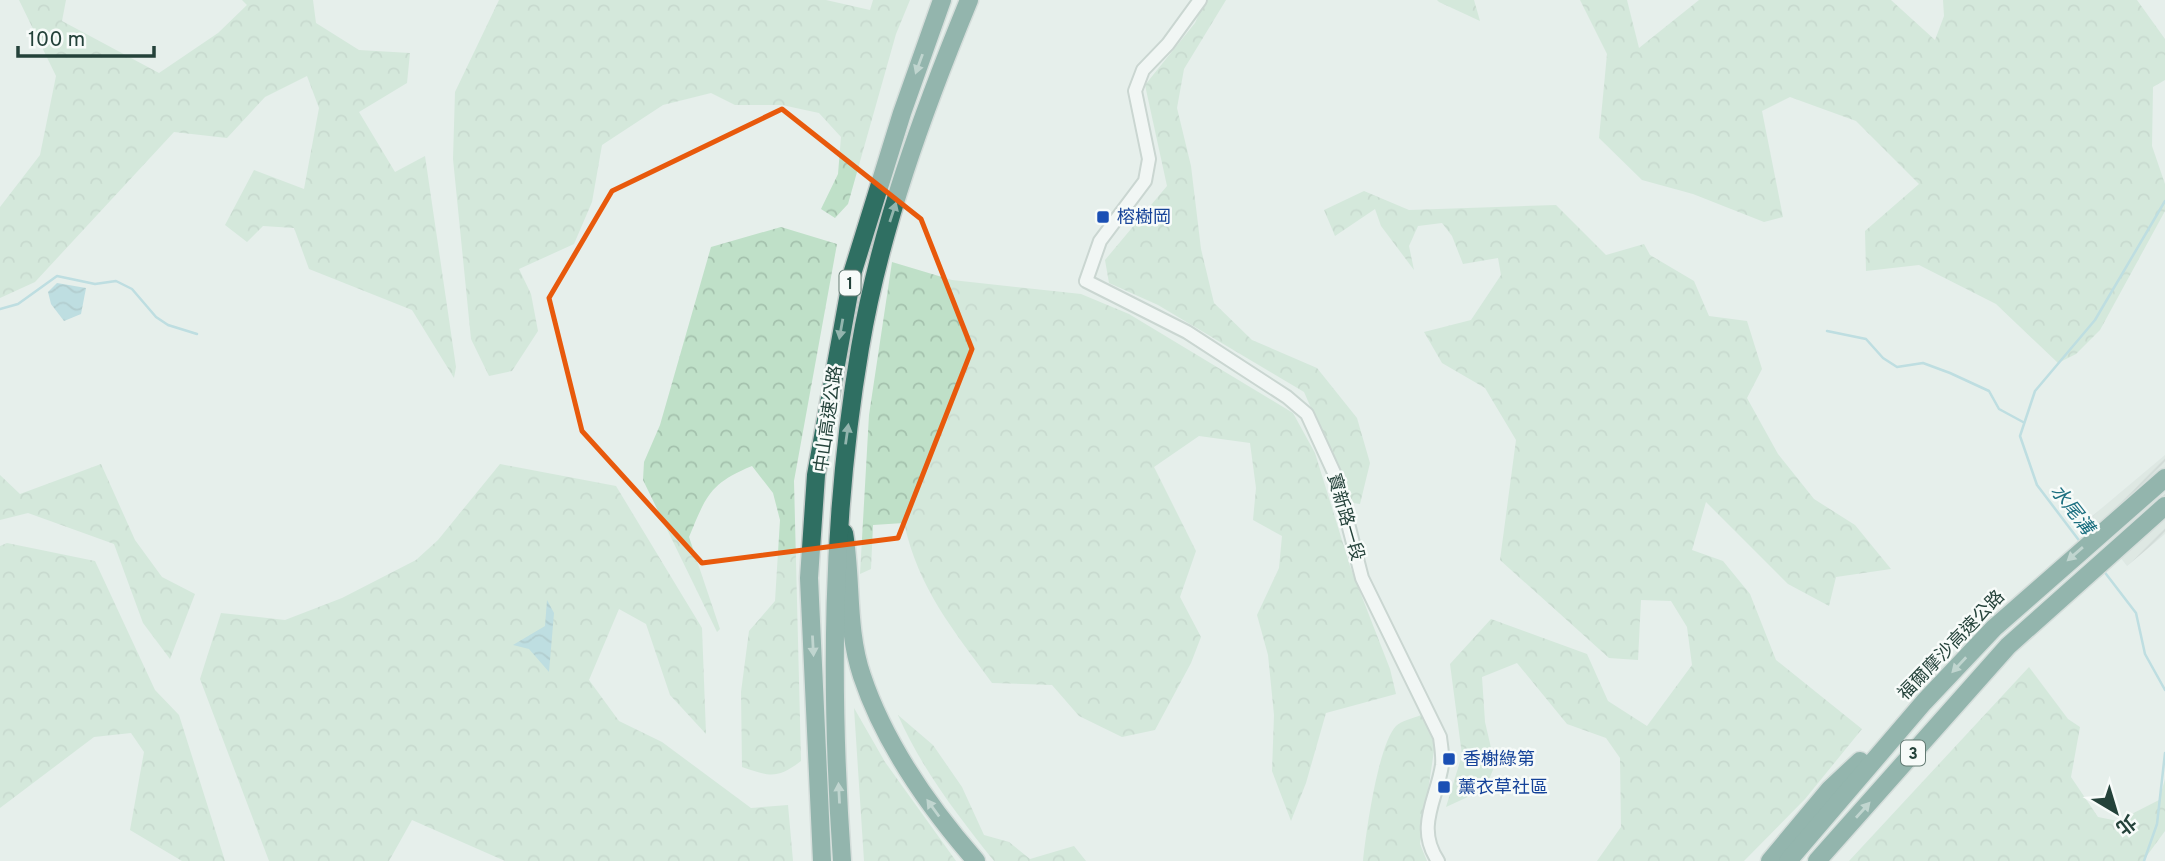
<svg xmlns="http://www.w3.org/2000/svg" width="2165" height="861" font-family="Overpass,'Noto Sans TC',sans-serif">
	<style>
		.industrial { fill: url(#industrial-furrows) }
		.forest { fill: url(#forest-crowns) }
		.water { fill: url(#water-waves) }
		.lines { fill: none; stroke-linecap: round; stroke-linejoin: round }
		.stream { stroke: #8ec9d4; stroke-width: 2.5 }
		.minor-casing { stroke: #a8b8b2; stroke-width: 16 }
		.highway-casing { stroke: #c2cac8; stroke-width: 21 }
		.minor { stroke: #fff; stroke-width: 12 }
		.highway { stroke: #2f6f62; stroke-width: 18 }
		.oneway { fill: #93b5ae }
		.marked { fill: none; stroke: #e8590c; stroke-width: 5; stroke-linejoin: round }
		.transit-dot { fill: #1a4fb4; stroke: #f7fbf9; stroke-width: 2.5 }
		.labels { text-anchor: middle; stroke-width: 5; stroke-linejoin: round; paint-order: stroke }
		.shield { fill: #f7fbf9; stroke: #637a73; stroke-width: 2 }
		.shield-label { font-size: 16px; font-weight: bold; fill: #24423a }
		.transit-label { font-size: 18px; fill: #164399; stroke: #f7fbf9; text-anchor: start }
		.street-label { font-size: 18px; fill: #24423a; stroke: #f7fbf9 }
		.water-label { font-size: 19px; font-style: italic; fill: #1c6f80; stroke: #f7fbf9 }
	</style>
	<defs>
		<pattern id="industrial-furrows" width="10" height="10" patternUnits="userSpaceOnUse" patternTransform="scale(1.75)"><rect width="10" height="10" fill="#d4dfda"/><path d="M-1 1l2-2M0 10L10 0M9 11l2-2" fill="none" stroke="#b6c1bc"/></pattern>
		<pattern id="forest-crowns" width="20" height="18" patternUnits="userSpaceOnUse" patternTransform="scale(1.75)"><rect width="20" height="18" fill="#bfe0c8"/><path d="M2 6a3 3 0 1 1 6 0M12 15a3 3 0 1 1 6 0" fill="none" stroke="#a4c1ad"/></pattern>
		<pattern id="water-waves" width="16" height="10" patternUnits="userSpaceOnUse" patternTransform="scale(1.75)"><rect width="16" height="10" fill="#8ec9d4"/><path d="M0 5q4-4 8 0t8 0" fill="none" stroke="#74a5ad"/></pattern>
	</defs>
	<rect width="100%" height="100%" fill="#e6efeb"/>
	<!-- industrial -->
	<polygon class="industrial" points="2165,455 2165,534 2127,566 2090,518"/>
	<!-- forest -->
	<g class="forest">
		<polygon points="19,0 66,0 62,21 159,73 218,33 247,5 242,0 313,0 316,23 359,50 410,53 407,83 359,112 395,172 425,156 456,367 454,378 412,310 309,269 294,228 263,226 247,242 225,225 254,170 304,189 319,108 307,76 265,97 227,138 174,132 35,282 0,298 0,207 40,155 56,76"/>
		<polygon points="499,0 826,0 870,10 873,0 910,0 896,34 848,204 835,218 821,209 838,174 841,137 819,113 782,105 735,105 711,93 663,105 602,145 592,202 574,244 519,269 531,294 538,331 512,371 489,376 471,339 453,159 455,92"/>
		<polygon points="1205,0 1226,0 1184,69 1177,108 1191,166 1201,249 1214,303 1252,340 1317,368 1357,418 1370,463 1360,504 1353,503 1304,392 1158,305 1109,283 1105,260 1167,186 1145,85 1195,23"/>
		<polygon points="1437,0 1474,0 1480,21 1439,2"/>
		<polygon points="1580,0 1627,0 1639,48 1699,0 1891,0 1935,40 1944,16 1943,0 2137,0 2165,39 2165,80 2153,87 2152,146 2165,184 2165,211 2100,330 2076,354 2058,363 1996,304 1919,265 1866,271 1865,231 1919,184 1856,121 1790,97 1762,111 1783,217 1764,222 1693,194 1642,180 1599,138 1607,54"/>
		<polygon points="1364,191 1409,210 1556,205 1606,255 1644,244 1650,255 1694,281 1709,316 1747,321 1762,369 1747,398 1778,454 1814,499 1855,525 1891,569 1836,577 1829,606 1788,584 1706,502 1692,550 1723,561 1750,594 1776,660 1862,729 1805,799 1744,861 1597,861 1621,827 1620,758 1606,738 1567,724 1517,663 1482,677 1485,722 1495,765 1485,789 1446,807 1462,755 1450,664 1491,619 1587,654 1608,701 1647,726 1692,665 1687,627 1671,601 1641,600 1638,660 1609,658 1500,560 1516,440 1485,388 1442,363 1424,332 1471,320 1501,275 1498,258 1463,264 1452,236 1442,223 1418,226 1409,246 1414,270 1381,226 1375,209 1335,236 1324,210"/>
		<path d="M781 227 837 244 794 481 801 761C776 780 769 776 742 767L741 692 749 631 775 601 780 520 773 493 752 466C710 483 706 496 689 537L720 629 717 632 643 480 644 462 660 425 711 247Z"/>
		<path d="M892 262 952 280 1081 294 1129 314 1293 413 1315 453 1350 566 1390 669 1396 694 1326 713 1306 783 1291 821 1272 771 1274 715 1268 655 1257 615 1279 568 1282 536 1253 520 1256 488 1250 443 1199 436 1154 467 1196 551 1180 597 1201 637 1191 663 1155 730 1122 737 1079 716 1052 685 992 683C953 629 919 590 904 523L873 525 871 569 860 574 869 415Z"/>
		<polygon points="101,464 135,540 162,577 195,594 170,659 143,623 114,544 28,513 0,520 0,475 20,494"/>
		<polygon points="500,464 616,486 702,628 706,734 670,695 646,624 619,609 589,680 619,721 662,742 751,808 788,805 793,861 505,861 412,820 389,861 269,861 200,679 221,613 285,620 342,598 416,560 438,540"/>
		<polygon points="7,543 95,561 155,690 179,715 225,861 182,861 130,830 144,752 131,733 94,737 0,808 0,546"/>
		<polygon points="2029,667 2068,719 2080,727 2071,777 2098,817 2118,821 2159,800 2165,779 2165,831 2143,861 1849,861"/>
		<polygon points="854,708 885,762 956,861 864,861"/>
		<path d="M898 715 933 745 962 787 984 835 1009 842 1030 859 1074 846 1086 861H994C958 816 921 768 898 715Z"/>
		<path d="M1421 715 1435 744 1420 844 1427 861H1363C1366 833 1378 745 1396 726 1401 721 1414 718 1421 715Z"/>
	</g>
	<!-- water -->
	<g class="water">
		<polygon points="57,283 86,288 81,314 64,321 51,304 48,292"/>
		<polygon points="547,600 554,613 549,672 529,649 513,645 545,626"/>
	</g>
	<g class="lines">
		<!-- stream -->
		<g class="stream">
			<polyline points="0,309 18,304 57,276 95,284 116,281 132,289 156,317 168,325 197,334"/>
			<polyline points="1827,331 1866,339 1883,358 1897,367 1923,363 1950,373 1989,391 1999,409 2023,422"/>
			<polyline points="2081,543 2037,485 2020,436 2035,391 2095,320 2165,201"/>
			<polyline points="2103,570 2136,613 2145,654 2165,690"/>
			<polyline points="2144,861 2157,824 2165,753"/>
		</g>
		<!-- minor casing -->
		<g class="minor-casing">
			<path id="minor" d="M1200 0 1168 44 1143 70 1135 91 1149 159 1145 181 1100 241 1086 281 1187 332 1287 397 1307 414 1336 477 1362 578 1440 737C1441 746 1443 756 1442 765 1437 799 1415 827 1438 861"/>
		</g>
		<!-- highway casing -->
		<g class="highway-casing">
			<g id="highway">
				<path d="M844 533C852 580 846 629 862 676 885 745 929 807 976 861"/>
				<polyline points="822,861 809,578 816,475 853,271 902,113 942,0"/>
				<path d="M842 861C830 689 831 519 860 348 880 229 923 112 969 0"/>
				<polyline points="1770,861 1830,789 1860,761"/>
				<polyline points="1788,861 1924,702 1994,628 2165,478"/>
				<polyline points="1817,861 2008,646 2165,506"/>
			</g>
		</g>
		<!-- minor -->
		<use href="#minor" class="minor"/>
		<!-- highway -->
		<use href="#highway" class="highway"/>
	</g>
	<!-- one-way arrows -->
	<defs><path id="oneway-solid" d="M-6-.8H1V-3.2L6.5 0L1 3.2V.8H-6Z" transform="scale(1.75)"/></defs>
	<g class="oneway">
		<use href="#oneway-solid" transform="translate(919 64) rotate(110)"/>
		<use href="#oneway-solid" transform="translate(893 212) rotate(-72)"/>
		<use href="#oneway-solid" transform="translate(841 329) rotate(100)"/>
		<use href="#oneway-solid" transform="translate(847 434) rotate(-82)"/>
		<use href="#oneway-solid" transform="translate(2075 554) rotate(139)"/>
		<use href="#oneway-solid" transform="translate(813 646) rotate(87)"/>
		<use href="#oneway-solid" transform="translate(1959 665) rotate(133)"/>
		<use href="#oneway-solid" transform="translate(839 793) rotate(-93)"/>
		<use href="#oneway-solid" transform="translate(933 808) rotate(-126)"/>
		<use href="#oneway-solid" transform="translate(1863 810) rotate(-48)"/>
	</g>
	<!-- marked area -->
	<path d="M0 0H2165V861H0ZM782 109 921 219 972 349 898 538 702 563 582 431 549 298 612 191Z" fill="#e6efeb" fill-opacity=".55" fill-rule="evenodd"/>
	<path class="marked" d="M782 109 921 219 972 349 898 538 702 563 582 431 549 298 612 191Z"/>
	<!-- markers -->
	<g class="transit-dot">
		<rect x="1096" y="210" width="14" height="14" rx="3.5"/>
		<rect x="1442" y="752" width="14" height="14" rx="3.5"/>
		<rect x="1437" y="780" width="14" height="14" rx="3.5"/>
	</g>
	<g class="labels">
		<!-- shield labels -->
		<g class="shield">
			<rect x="839.5" y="270.5" width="21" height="25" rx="5"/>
			<rect x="1901" y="740.5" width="24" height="25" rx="5"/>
		</g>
		<g class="shield-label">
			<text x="850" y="289">1</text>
			<text x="1913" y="759">3</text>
		</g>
		<!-- transit labels -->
		<g class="transit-label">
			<text x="1117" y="223">榕樹岡</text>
			<text x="1463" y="765">香榭綠第</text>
			<text x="1458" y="793">薰衣草社區</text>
		</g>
		<!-- street labels -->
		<g class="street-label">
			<text transform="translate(828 419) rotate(-82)" y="6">中山高速公路</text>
			<text transform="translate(1346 517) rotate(74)" y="6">寶新路一段</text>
			<text transform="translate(1951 645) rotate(-46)" y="6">福爾摩沙高速公路</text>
		</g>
		<!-- water labels -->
		<g class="water-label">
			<text transform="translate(2073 509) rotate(52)" y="7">水尾溝</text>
		</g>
	</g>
	<!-- north arrow -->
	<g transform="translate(2116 812) rotate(142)" stroke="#f7fbf9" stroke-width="5" paint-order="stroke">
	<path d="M0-5L12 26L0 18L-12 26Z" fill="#24423a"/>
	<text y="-10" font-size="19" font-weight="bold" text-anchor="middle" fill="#24423a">北</text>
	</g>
	<!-- scale -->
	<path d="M18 46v10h136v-10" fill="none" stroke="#24423a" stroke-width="3.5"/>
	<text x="28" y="46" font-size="21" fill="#24423a" stroke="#f7fbf9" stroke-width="5" paint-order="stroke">100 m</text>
</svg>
